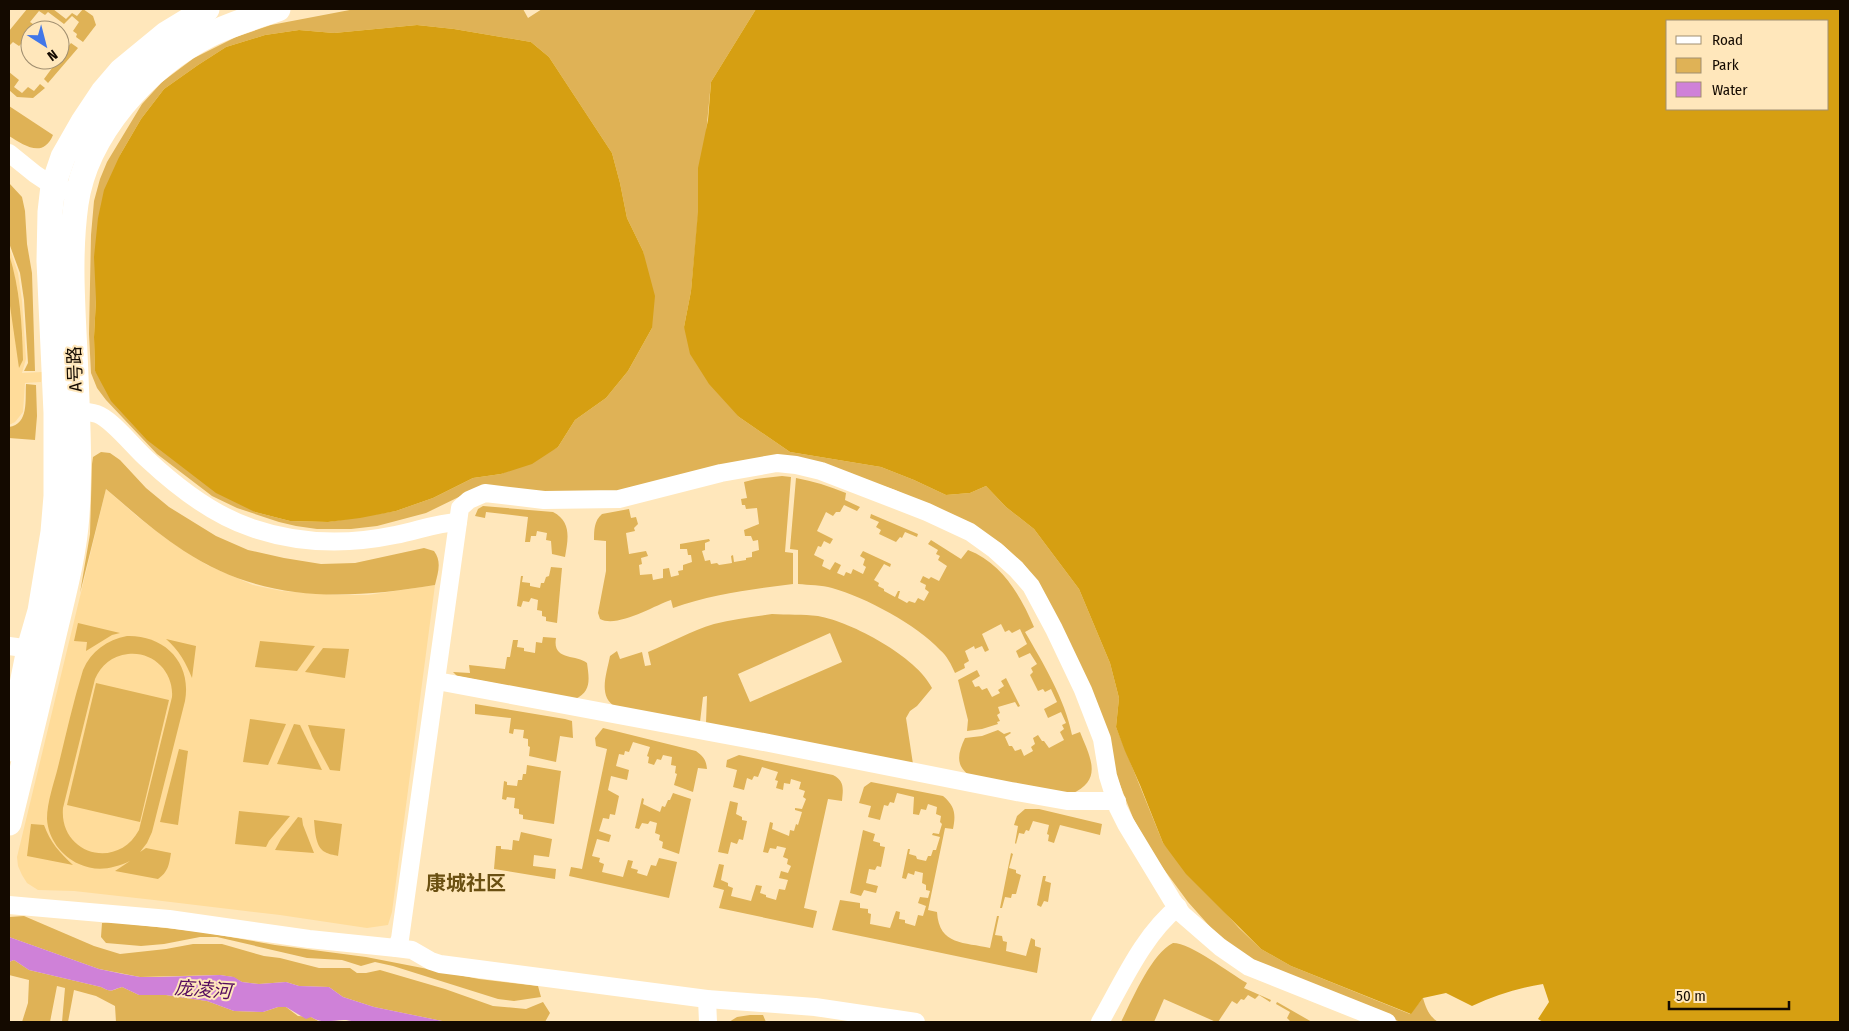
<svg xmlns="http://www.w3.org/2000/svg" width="1849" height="1031" font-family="'Fira Sans Condensed','Noto Sans SC',sans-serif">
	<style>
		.built { fill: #ffdc9a }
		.green { fill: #dfb256; fill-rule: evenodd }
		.forest { fill: #d69f12; fill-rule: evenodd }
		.water { fill: #cf81d8 }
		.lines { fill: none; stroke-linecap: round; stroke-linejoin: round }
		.street { stroke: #fff; stroke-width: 18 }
		.secondary { stroke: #fff; stroke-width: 25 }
		.labels { text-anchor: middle; stroke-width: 4; stroke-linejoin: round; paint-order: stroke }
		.street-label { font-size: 18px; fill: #140a00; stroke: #ffe7bb }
		.water-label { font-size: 19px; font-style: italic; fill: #550b5e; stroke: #ffe7bb }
		.quarter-label { font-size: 20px; font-weight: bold; fill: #6b5012; stroke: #ffe7bb }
	</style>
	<rect width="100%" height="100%" fill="#ffe7bb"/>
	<!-- built -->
	<g class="built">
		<polygon points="9,247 18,273 22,301 26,359 22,373 42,372 41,382 25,383 23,412 15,422 9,425"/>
		<polygon points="106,489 138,517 168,540 207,565 253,585 282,591 337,595 368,595 435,585 392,912 388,925 367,928 280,915 154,900 74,891 38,890 27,883 22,875 18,866 17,857"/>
	</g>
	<!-- green -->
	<g class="green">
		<polygon points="27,9 53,9 66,19 72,13 77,16 83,9 93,16 96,25 83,42 76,37 77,34 73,31 79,22 72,16 64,24 48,12 45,15 39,11 30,22 36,26 33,30 30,30 30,46 24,41 19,46 13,42 9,46 9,31"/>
		<path d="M355 9H523L528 18 542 9H756L711 82 691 291 684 327 739 417 790 452 881 467 914 480 946 495 970 493 986 486 1006 507 1034 529 1079 589 1110 663 1119 698 1116 727 1163 843 1239 928 1261 949 1291 966 1410 1014 1423 998C1426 1008 1429 1016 1438 1022H1400L1382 1013 1242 955 1213 930 1188 902 1154 856 1133 818 1048 600 1040 585 1022 562 1003 545 975 526 895 490 817 463 622 492 471 491 426 513 377 526 351 529H317L296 526 279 522 237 508 212 496 157 454 106 400 97 388 91 373 89 334 91 235 94 201 100 179 107 162 142 104 162 82 194 58 236 37 271 25ZM417 25 454 29 531 42 549 57 612 153 620 183 627 218 643 251 652 328 628 371 606 398 575 420 558 447 501 474 473 478 433 498 396 511 328 522 290 521 255 512 95 371 94 337 96 299 120 155 141 119 164 89 198 65 226 47 265 35 299 30 334 33Z"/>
		<polygon points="71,43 78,48 48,83 44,79 55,64 49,60 60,60 60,52 63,53"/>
		<polygon points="9,72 19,80 14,87 22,93 28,87 34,91 40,84 45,88 33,98 17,97 9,90"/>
		<path d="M9 106 53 135C43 159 24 145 9 136Z"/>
		<polygon points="9,183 22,197 25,211 27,244 32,273 35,371 24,371 28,363 24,300 20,273 9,243"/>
		<path d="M9 254C20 289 22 324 23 360L19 368 9 299Z"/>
		<path d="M26 384 36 385 37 416 35 440 9 438V427C29 424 25 400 26 384Z"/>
		<path d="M101 452 110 453 120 460 146 488 169 507 216 536 248 550 284 558 321 564 355 563 424 548 434 551C442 562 438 572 435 585 344 600 264 603 184 551 156 533 132 511 106 489L80 593 90 534 92 464 93 457Z"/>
		<path d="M782 476 791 477 785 552 793 553V584C752 589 712 594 673 608L671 600C653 606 618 628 600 619L598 613 606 571V541L594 540C594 530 594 521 602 514L629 509 631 518 636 517 638 524 634 528 635 531 626 533 629 554 646 551 648 556 641 558 642 564 639 565 640 575 652 574 653 580 663 578V569L669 568 671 577 679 575 678 571 683 570V565L692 562 691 555H688L687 549H680V544L709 539 710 541 705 543V550L702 551 705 561 710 560 711 564 717 563 719 565 732 563 731 556 733 555 734 562 746 560V558L752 557V552L759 550 758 540 753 541 751 536H745L744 530 759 524 757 508 746 509 745 505H742L741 499 747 498 744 482 756 479Z"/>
		<path d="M796 478C813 481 829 486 846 493L845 500 860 507 857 511 844 505 840 512H836L833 516 826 512 817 531 833 539 830 544 824 541 821 547 818 546 814 555 824 560 822 566 830 570 835 562 841 565 837 573 844 576 846 572 851 574 853 569 863 574 866 567 863 565 865 559 860 556 863 551 891 564 890 567 884 564 874 580 879 583 878 586 884 589V591L895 597 898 591H900L898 598 907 603 909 601 915 603 918 598 924 601 929 592 925 589 926 585 920 582 923 576 929 579 931 577 939 581 947 566 938 560 940 556 936 554 938 550 928 544 931 540 961 559 968 550C1002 563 1020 595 1034 627L1025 632C1043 663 1065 699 1072 735L1080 732C1090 757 1104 780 1071 794L969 775C955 765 958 753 965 738L982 736 998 730 1004 734 1010 732 1011 733 1005 737 1009 746H1012L1015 751 1021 749 1024 756 1033 751 1031 747 1035 744 1033 738 1038 735 1042 741H1044L1049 748 1064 740 1060 732 1064 729 1062 725 1066 723 1061 712 1048 718 1044 709 1057 702 1051 689 1045 692 1043 689 1038 691 1030 675 1033 672 1031 668 1037 664 1030 653 1019 658 1016 651 1027 644 1020 629 1012 633 1009 630 1005 632 1001 624 982 634 989 650 985 652 982 646 975 649 974 646 965 651 969 661 964 664 965 668 955 673C951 664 947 656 940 650 917 625 865 597 832 588 822 585 809 585 798 584V550L790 549Z"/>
		<path d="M483 506 553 512C572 522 568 539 565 557L552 554 551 541 546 540 547 533 537 531 536 536H531L530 542H525L528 517 486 512 485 518 475 516 478 509Z"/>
		<polygon points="871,514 918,534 917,537 905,532 902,538 900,537 896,542 879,534 881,530 876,527 879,522 870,518"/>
		<polygon points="551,567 562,568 557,623 546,621 546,617 542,616 542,611 537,610 538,600 531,598 529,602 523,601 521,607 517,606 521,576 523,576 522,582 530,583 530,586 540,588 541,583 544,583 546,577 549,576"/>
		<path d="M772 614C787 615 803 614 818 616 852 622 917 657 932 688L917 706 910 711 906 718 913 764 706 723 707 696 703 697 700 722 616 707C597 697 607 673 610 656L617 651 620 659 642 652 645 666 651 665 648 652C670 643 691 631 714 624 733 619 752 617 772 614ZM830 633 842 662 750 702 738 674Z"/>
		<polygon points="78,623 120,633 112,635 86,651 87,642 74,641"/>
		<path d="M127 636C164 635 192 662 185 701L152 832 147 843 140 852 146 848 171 853C169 865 168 872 158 879L115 871 130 861C113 869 96 872 79 864 61 856 48 838 47 819 47 802 54 783 58 767 66 735 73 702 83 670 91 651 107 640 127 636ZM128 654C153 651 174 672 172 697L139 830C117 871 59 854 63 808L95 679C101 665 112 656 128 654Z"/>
		<path d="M543 637 556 638C552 661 576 654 587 663 589 678 592 692 575 699L457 676 453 672 470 673 469 665 505 669 507 657H510L513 640H518L517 647 524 648V651L535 653 536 642 542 643Z"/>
		<path d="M166 639 196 646 192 678C186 663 179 650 166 639Z"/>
		<polygon points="260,641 315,646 297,671 255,667"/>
		<polygon points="323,648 349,649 345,678 305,672"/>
		<polygon points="977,670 980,676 972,681 975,687 979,686 982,690 987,688 992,697 1000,693 998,690 1004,686 1001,681 1006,678 1020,706 1018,707 1015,702 998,707 1000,713 997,715 1000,721 997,722 998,724 982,729 967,731 968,720 958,680"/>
		<polygon points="96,683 169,700 140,822 67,805"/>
		<polygon points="475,704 565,719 572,721 573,738 560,736 556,762 529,756 530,747 528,746 528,739 523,738 524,730 514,729 513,734 509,733 511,718 475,714"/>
		<polygon points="250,719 286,724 268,765 243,762"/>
		<polygon points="294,724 300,725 322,770 277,764"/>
		<polygon points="308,725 345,729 340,771 330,770 312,736"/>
		<path d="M603 728 696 751C704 757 706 760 707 769L698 768 693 792 674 785 677 774 675 773 676 766 671 765 672 757 663 755 661 760 657 759 654 765 648 763 649 757 647 756 650 747 633 742 629 752 625 751 624 755 619 754 616 766 629 770 627 780 611 776 608 790 619 796 615 815 610 814 609 819 603 818 599 831 611 835 609 842 597 839 592 856 600 858 599 862 604 864 602 872 623 877 628 860 633 861 631 868 638 870 637 873 647 876 651 865 656 866 659 858 677 862 669 898 569 876 571 867 582 869 607 749 596 746 595 738Z"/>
		<polygon points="179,749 188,751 178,825 160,822"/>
		<path d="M739 755 833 775C845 781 843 789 842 801L828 799 804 908 817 911 813 928 719 908 724 890 713 887 719 864 724 865 721 880 728 883V886L733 888 731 896 751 901 756 885 762 886 760 893 766 895V897L776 900 779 889 785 890 788 880 779 878 781 871 788 873 791 866 787 864 788 859 783 857 786 848 777 846 776 849 770 848 768 853 763 852 770 822 773 823 772 829 789 836 790 830 794 831 796 824 798 825 802 812 795 810V808L802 809 806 799 803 797 805 791 799 789 801 782 791 779 790 784 784 783 783 790 776 788 778 781 775 780 778 772 762 767 758 777 754 776 752 780 747 778 744 790 733 787 737 770 726 767 727 760Z"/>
		<polygon points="527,765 561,771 554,824 523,819 523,815 519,814 519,809 514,808 515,798 507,797 506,800 502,799 504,781 507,782 507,785 517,786 518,780 522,780 523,774 526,774"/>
		<path d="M871 782 943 796C955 806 956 814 953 829L945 828 928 910 937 912C939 946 965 942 990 948L997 916H999L995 935 1002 936 1003 941 1007 942 1006 951 1026 956 1031 938 1035 940V946L1041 948 1037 973 832 930 840 900 860 903V908L868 909V913L871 914 870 924 890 928 896 911 900 912 899 919 905 920V923L915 926 918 915 923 916 926 906 918 903 920 897 928 898 930 891 926 890V885L922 883 923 873 915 871 914 875 908 873 906 879 902 878 908 849H910L909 854 916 856 917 859 926 861 928 856H931L933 850H936L940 837 932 835 933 833 939 834 942 824 940 822 941 816 936 814 937 807 928 804 926 810 921 809 919 815 913 814 914 797 897 793 894 803 890 802 888 806 884 805 880 820 868 817 871 806 859 803 864 787Z"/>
		<polygon points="673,793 691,799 679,854 662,848 663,842 659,840 660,835 655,833 657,823 650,821 648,824 642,823 639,829 635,828 642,798 644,799 643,804 660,812 662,806 665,807 668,800 670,800"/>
		<polygon points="730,801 738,803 736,814 742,817 742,820 747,821 743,840 739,839 737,844 731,842 728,854 718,852"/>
		<polygon points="1025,809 1039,809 1102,824 1100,835 1060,825 1054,843 1048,841 1049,835 1047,834 1049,825 1033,821 1029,831 1026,830 1024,834 1019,833 1016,844 1015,843 1018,826 1014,825 1017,816"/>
		<polygon points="239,811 290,816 269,841 266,847 235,844"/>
		<polygon points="298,817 302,818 303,825 314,853 275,850 281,839"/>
		<path d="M314 820 342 824 338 856C334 855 328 854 325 852 315 847 315 829 314 820Z"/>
		<path d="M31 824 44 825C50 842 60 853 73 865L27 856Z"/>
		<polygon points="863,830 875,834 873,841 880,843 880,846 885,847 881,867 877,866 875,870 869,869 866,883 878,886 876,893 864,890 861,896 850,893"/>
		<polygon points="521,832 552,839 549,857 534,855 533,866 556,869 555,879 494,869 496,846 501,846 501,849 512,850 513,840 519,841"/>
		<polygon points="1011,853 1013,854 1009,868 1016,870 1016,873 1021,875 1016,894 1012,894 1011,898 1005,897 1002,908 1000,908"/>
		<polygon points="1043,876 1046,876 1045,881 1051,883 1048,902 1044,901 1041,907 1037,905"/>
		<polygon points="24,916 94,946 120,954 166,949 193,944 222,944 264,956 280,958 319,968 350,968 357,973 366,973 380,970 445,989 493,1006 526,1009 543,1002 550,1013 545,1022 447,1022 374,1007 343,997 329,987 299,986 286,982 259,984 242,982 233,977 220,975 140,977 99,969 9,937 9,917"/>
		<polygon points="111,922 202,932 275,945 366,957 479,979 538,986 541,997 514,1001 498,999 393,966 375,962 361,966 342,960 307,958 217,937 200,937 164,944 141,946 106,943 101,937 102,923"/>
		<path d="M1173 943C1191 943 1229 973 1247 983L1244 988 1271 1000 1270 1002 1259 995 1255 999 1248 995 1244 1000 1241 999 1237 1004 1232 1001 1218 1022H1216L1164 999 1154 1022H1121C1132 1000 1151 954 1173 943Z"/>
		<path d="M14 960 29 970 101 987C112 993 112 990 122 987L139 995H166L207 1001 234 1011 263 1012 278 1007H286L298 1016 311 1017 320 1022H116L115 1006 96 996 74 990 68 1022H62L65 988 57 986 50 1022H22L28 1003 29 980 9 975V962Z"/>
		<polygon points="1277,1002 1312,1022 1291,1022 1287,1018 1290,1012 1276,1004"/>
		<polygon points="750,1015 763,1015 766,1022 729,1022 737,1017"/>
	</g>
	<!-- forest -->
	<g class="forest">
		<path d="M756 9H1840V1022H1543L1538 1019 1549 1002 1543 984C1518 988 1496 995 1472 1006L1446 993 1423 998 1411 1014 1291 966 1261 949 1186 874 1163 843 1140 785 1125 751 1116 727 1119 698 1110 663 1079 589 1034 529 1006 507 986 486 970 493 946 495 914 480 881 467 790 452 739 417 709 384 690 354 684 327 691 291 698 212V168L708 120 711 82ZM1668 21H1828V109H1668Z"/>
		<polygon points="417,25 454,29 531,42 549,57 612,153 620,183 627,218 643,251 655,296 652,328 628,371 606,398 575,420 558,447 532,464 501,474 473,478 433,498 396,511 360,518 328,522 290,521 255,512 216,493 147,440 111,401 95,371 94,337 96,299 94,257 98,218 104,190 120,155 141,119 164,89 198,65 226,47 265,35 299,30 334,33"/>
	</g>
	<!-- water -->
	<path class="water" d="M9 937 99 969 123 974 140 977H159L220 975 234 977 242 982 259 984 286 982 299 986 329 987 343 997 374 1007 447 1022H354C339 1016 327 1027 311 1017L306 1019 286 1007H278L263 1012 234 1011 207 1001 166 995H139L122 987C111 990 112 993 101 987L29 970 14 960 9 962Z"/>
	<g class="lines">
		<!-- street -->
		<g class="street">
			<polyline points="9,153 35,174 53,186 78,194"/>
			<path d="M67 412C77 411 88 411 97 414 112 419 135 449 148 460 178 488 213 515 252 528 299 544 347 545 395 535 417 531 436 523 458 522"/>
			<polyline points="9,646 39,650"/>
			<polyline points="437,681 769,743 1011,791 1067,801 1117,801"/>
			<polyline points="9,905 169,919 309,939 396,948 412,950 431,961 440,964 707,999 815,1007 916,1022"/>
			<polyline points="396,948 400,939 460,508 469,500 485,493 544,500 619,499 721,473 777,463 796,465 821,471 927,512 970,532 995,550 1016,569 1031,586 1054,629 1083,690 1102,739 1108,776 1118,808 1126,824 1172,900 1182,914 1220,947 1249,967 1387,1022"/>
			<polyline points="707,999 708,1022"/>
			<path d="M1100 1022C1122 984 1143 935 1178 907"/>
		</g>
		<!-- secondary -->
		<g class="secondary">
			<polyline points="9,749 29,649 40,611 53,532 56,496 56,413 49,261 50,212 53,186 63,157 83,122 103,92 121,71 166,34 207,9"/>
			<path d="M9 823C23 766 37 709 50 652 60 607 74 561 77 515 80 469 78 422 76 376 74 319 68 261 76 204 86 134 147 66 209 35 231 24 255 17 278 9"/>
		</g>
	</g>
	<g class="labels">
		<!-- street labels -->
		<g class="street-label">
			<text transform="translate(75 369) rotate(-92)" y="6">A号路</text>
		</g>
		<!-- water labels -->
		<g class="water-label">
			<text transform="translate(203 989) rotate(4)" y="7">庞凌河</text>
		</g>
		<!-- quarter labels -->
		<g class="quarter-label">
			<text x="466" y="890">康城社区</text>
		</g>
	</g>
	<!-- border -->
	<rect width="1849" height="1031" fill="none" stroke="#140a00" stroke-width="20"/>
	<!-- legend -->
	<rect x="1666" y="20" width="162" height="90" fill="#ffe7bb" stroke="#a18f70"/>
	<rect x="1676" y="36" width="25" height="8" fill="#ffffff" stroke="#a18f70"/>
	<text x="1712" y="45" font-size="15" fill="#140a00">Road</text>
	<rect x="1676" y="58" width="25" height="15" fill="#dfb256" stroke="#a18f70"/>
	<text x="1712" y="70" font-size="15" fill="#140a00">Park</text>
	<rect x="1676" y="82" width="25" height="15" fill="#cf81d8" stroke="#a18f70"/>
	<text x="1712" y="95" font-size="15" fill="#140a00">Water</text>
	<!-- north arrow -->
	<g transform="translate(45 45) rotate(144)"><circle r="24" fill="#ffe7bb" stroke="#a18f70"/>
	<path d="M0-4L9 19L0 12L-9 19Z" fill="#4277e8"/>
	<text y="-8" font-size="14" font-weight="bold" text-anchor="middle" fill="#140a00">N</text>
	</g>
	<!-- scale -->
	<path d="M1669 1001v8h120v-8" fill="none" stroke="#140a00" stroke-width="2.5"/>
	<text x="1676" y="1001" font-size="15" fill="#140a00" stroke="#ffe7bb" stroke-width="4" paint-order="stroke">50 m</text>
</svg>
